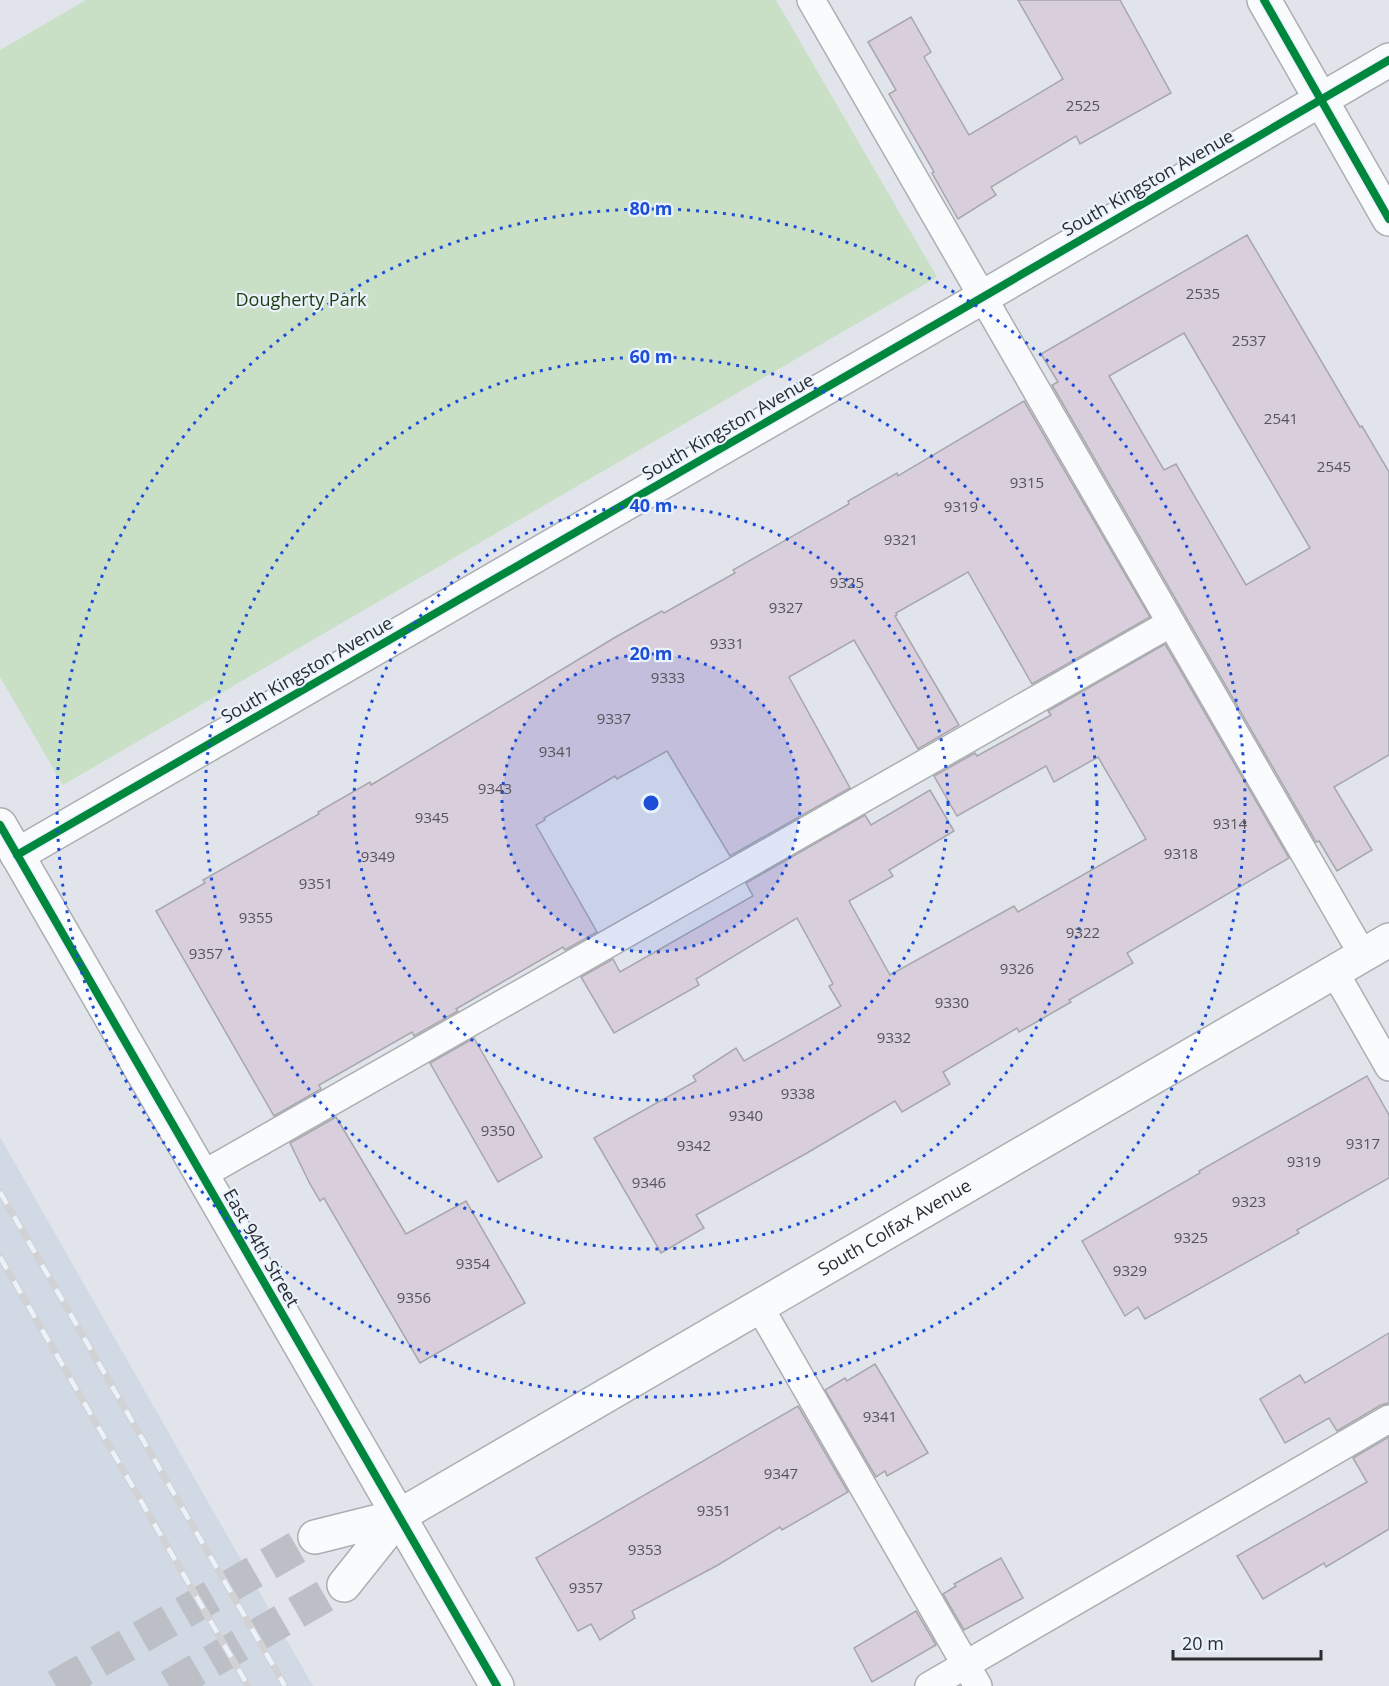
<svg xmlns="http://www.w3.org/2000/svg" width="1389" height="1686" font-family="'Open Sans',sans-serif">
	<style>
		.built { fill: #d1d9e4 }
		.green { fill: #c9e0c7 }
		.building { fill: #d9cedc; stroke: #a7a7ab; stroke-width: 1.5; fill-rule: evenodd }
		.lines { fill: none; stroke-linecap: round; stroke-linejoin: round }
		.secondary-tunnel { stroke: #bcc0c6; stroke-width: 33; stroke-dasharray: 33 16; stroke-linecap: butt }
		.service-casing { stroke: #abaeb2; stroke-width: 30 }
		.minor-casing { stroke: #abaeb2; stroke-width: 36 }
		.tertiary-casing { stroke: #abaeb2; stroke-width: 36 }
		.secondary-casing { stroke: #abaeb2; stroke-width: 36 }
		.service { stroke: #fafbfc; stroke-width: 27 }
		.minor { stroke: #fafbfc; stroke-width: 33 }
		.tertiary { stroke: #fafbfc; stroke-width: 33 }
		.secondary { stroke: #fafbfc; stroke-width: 33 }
		.rail-casing { stroke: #d2d2d4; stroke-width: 7 }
		.rail { stroke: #eaf2fc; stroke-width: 4.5; stroke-dasharray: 14; stroke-linecap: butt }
		.cycleway-casing { stroke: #eaf2fc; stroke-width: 11 }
		.cycleway { stroke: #00873e; stroke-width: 8 }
		.ring { fill: none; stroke: #1d4ed8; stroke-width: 3; stroke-dasharray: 3 6 }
		.labels { text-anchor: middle; stroke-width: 4.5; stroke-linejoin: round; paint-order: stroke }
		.number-label { font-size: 15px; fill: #55545b }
		.street-label { font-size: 18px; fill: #292c30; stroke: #eaf2fc }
		.park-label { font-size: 18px; fill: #1d3d10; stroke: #eaf2fc }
		.centre { fill: #1d4ed8; stroke: #eaf2fc; stroke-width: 3 }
		.ring-label { font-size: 18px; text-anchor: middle; font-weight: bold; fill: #1d4ed8; stroke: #eaf2fc; stroke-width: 4.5; stroke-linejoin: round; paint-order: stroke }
	</style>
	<rect width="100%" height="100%" fill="#e1e5eb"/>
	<!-- built -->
	<polygon class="built" points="0,1137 313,1686 0,1686"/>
	<!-- green -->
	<polygon class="green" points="86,0 776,0 937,277 63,785 0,677 0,50"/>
	<!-- building -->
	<g class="building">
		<polygon points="1018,0 1120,0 1171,93 1080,144 1076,136 991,187 996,195 958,219 932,173 934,172 889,94 896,90 868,42 911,17 931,52 924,57 969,135 1063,79"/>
		<path d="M1247 235 1360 427 1362 426 1389 472V755L1334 787 1372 850 1337 871 1319 841 1316 842 1052 385 1058 382 1041 354ZM1184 333 1310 548 1246 585 1176 464 1164 470 1109 376Z"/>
		<polygon points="1024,401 1150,617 1032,684 968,572 896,613 897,615 895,616 959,725 918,749 854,640 789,677 850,788 730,856 667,751 617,779 615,776 544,818 545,820 536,825 597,932 565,950 563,947 456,1009 458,1011 414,1036 412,1032 319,1085 321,1089 274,1116 156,911 205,883 203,880 319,814 318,812 370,782 371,785 614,638 662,611 664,613 735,573 733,570 849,504 848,501 897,473 898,476"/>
		<polygon points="1165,644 1289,858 1127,953 1133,963 1069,1000 1071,1002 1019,1032 1017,1028 943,1072 950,1084 902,1112 895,1101 807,1153 696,1215 704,1228 661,1253 594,1138 696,1081 693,1076 736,1048 744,1061 841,1006 829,986 833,984 797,918 696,979 699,985 614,1033 581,977 613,959 620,972 753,896 746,883 865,815 871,825 930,790 954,831 889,870 893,876 849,901 890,975 1014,906 1018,912 1146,839 1098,757 1054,782 1046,766 957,816 934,776 975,753 977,756 1051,715 1048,711"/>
		<polygon points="474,1038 542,1157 498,1182 430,1063"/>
		<polygon points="1367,1076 1389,1115 1389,1178 1297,1230 1299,1233 1145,1319 1138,1307 1125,1316 1082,1241 1200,1173 1199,1171"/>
		<polygon points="336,1117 406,1234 466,1201 525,1303 420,1363 324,1198 320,1201 310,1184 290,1143"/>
		<polygon points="1389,1333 1389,1403 1381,1405 1337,1431 1329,1418 1285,1443 1260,1399 1300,1375 1305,1383"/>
		<polygon points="875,1364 928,1453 887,1476 885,1471 876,1477 825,1390 845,1378 847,1381"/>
		<polygon points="798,1406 848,1492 782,1530 780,1527 718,1565 632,1611 635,1618 600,1640 591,1624 578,1631 536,1558"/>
		<polygon points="1389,1437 1389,1529 1326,1567 1324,1563 1263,1599 1237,1556 1367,1482 1353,1458"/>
		<polygon points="1001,1558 1023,1598 964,1630 943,1594 956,1586 954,1584"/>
		<polygon points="916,1611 936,1645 872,1682 854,1648"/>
	</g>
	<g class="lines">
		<!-- secondary-tunnel -->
		<g class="secondary-tunnel">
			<polyline points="56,1686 315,1537"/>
			<polyline points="169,1686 344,1585"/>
		</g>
		<!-- service casing -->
		<g class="service-casing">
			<g id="service">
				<polyline points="811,0 1363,955"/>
				<polyline points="1334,971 1389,1067"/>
				<polyline points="202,1175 1171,623"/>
				<polyline points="759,1306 978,1686"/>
				<polyline points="929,1686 1389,1419"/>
			</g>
		</g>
		<!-- minor casing -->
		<g class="minor-casing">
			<g id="minor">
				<polyline points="0,825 497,1686"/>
				<polyline points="17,855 983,297 1389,60"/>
			</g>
		</g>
		<!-- tertiary casing -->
		<g class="tertiary-casing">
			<polyline id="tertiary" points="1264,0 1389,219"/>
		</g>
		<!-- secondary casing -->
		<g class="secondary-casing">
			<g id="secondary">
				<path id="s1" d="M315 1537 399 1516 1389 940"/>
				<polyline points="344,1585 399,1516"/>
			</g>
		</g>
		<!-- service -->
		<use href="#service" class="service"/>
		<!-- minor -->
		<use href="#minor" class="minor"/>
		<!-- tertiary -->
		<use href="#tertiary" class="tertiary"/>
		<!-- secondary -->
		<use href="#secondary" class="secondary"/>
		<!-- rail casing -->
		<g class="rail-casing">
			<g id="rail">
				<polyline points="0,1192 285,1686"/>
				<polyline points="0,1257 248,1686"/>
			</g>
		</g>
		<!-- rail -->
		<use href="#rail" class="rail"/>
		<!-- cycleway casing -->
		<g class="cycleway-casing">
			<g id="cycleway">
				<polyline points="1264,0 1389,219"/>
				<polyline points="0,825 497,1686"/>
				<polyline points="17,855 983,297 1389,60"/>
			</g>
		</g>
		<!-- cycleway -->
		<use href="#cycleway" class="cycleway"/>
	</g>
	<!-- distance rings -->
	<circle cx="651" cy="803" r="149" fill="#1d4ed8" fill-opacity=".12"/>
	<g class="ring">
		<circle cx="651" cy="803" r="149"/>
		<circle cx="651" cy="803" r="297"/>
		<circle cx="651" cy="803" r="446"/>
		<circle cx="651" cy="803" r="594"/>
	</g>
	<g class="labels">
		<!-- number labels -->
		<g class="number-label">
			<text x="1083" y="111">2525</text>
			<text x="1203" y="299">2535</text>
			<text x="1249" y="346">2537</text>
			<text x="1281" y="424">2541</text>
			<text x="1334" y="472">2545</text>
			<text x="1027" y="488">9315</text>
			<text x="961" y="512">9319</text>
			<text x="901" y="545">9321</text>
			<text x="847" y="588">9325</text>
			<text x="786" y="613">9327</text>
			<text x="727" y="649">9331</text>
			<text x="668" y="683">9333</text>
			<text x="614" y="724">9337</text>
			<text x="556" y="757">9341</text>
			<text x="495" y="794">9343</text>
			<text x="432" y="823">9345</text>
			<text x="1230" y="829">9314</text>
			<text x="1181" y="859">9318</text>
			<text x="378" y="862">9349</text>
			<text x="316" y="889">9351</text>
			<text x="256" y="923">9355</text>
			<text x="1083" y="938">9322</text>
			<text x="206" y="959">9357</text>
			<text x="1017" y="974">9326</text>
			<text x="952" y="1008">9330</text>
			<text x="894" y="1043">9332</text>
			<text x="798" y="1099">9338</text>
			<text x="746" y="1121">9340</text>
			<text x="498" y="1136">9350</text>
			<text x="1363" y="1149">9317</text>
			<text x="694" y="1151">9342</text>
			<text x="1304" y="1167">9319</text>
			<text x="649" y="1188">9346</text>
			<text x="1249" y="1207">9323</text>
			<text x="1191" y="1243">9325</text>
			<text x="473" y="1269">9354</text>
			<text x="1130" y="1276">9329</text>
			<text x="414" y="1303">9356</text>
			<text x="880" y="1422">9341</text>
			<text x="781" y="1479">9347</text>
			<text x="714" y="1516">9351</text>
			<text x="645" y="1555">9353</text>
			<text x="586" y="1593">9357</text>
		</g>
		<!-- street labels -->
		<g class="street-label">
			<text transform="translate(1148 183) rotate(-30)" y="6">South Kingston Avenue</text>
			<text transform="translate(728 427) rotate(-30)" y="6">South Kingston Avenue</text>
			<text transform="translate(307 670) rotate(-30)" y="6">South Kingston Avenue</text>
			<text dy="6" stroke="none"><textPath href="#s1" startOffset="660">South Colfax Avenue</textPath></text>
			<text transform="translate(261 1248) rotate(60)" y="6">East 94th Street</text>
		</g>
		<!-- park labels -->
		<g class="park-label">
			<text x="301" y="306">Dougherty Park</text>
		</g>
	</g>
	<circle cx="651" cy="803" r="9" class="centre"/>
	<g class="ring-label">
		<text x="651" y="215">80 m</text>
		<text x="651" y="363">60 m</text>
		<text x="651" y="512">40 m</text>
		<text x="651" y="660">20 m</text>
	</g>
	<!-- scale -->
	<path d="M1173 1650v9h148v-9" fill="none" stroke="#292c30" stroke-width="3"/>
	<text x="1182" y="1650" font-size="18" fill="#292c30" stroke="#eaf2fc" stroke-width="4.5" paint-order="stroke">20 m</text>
</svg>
